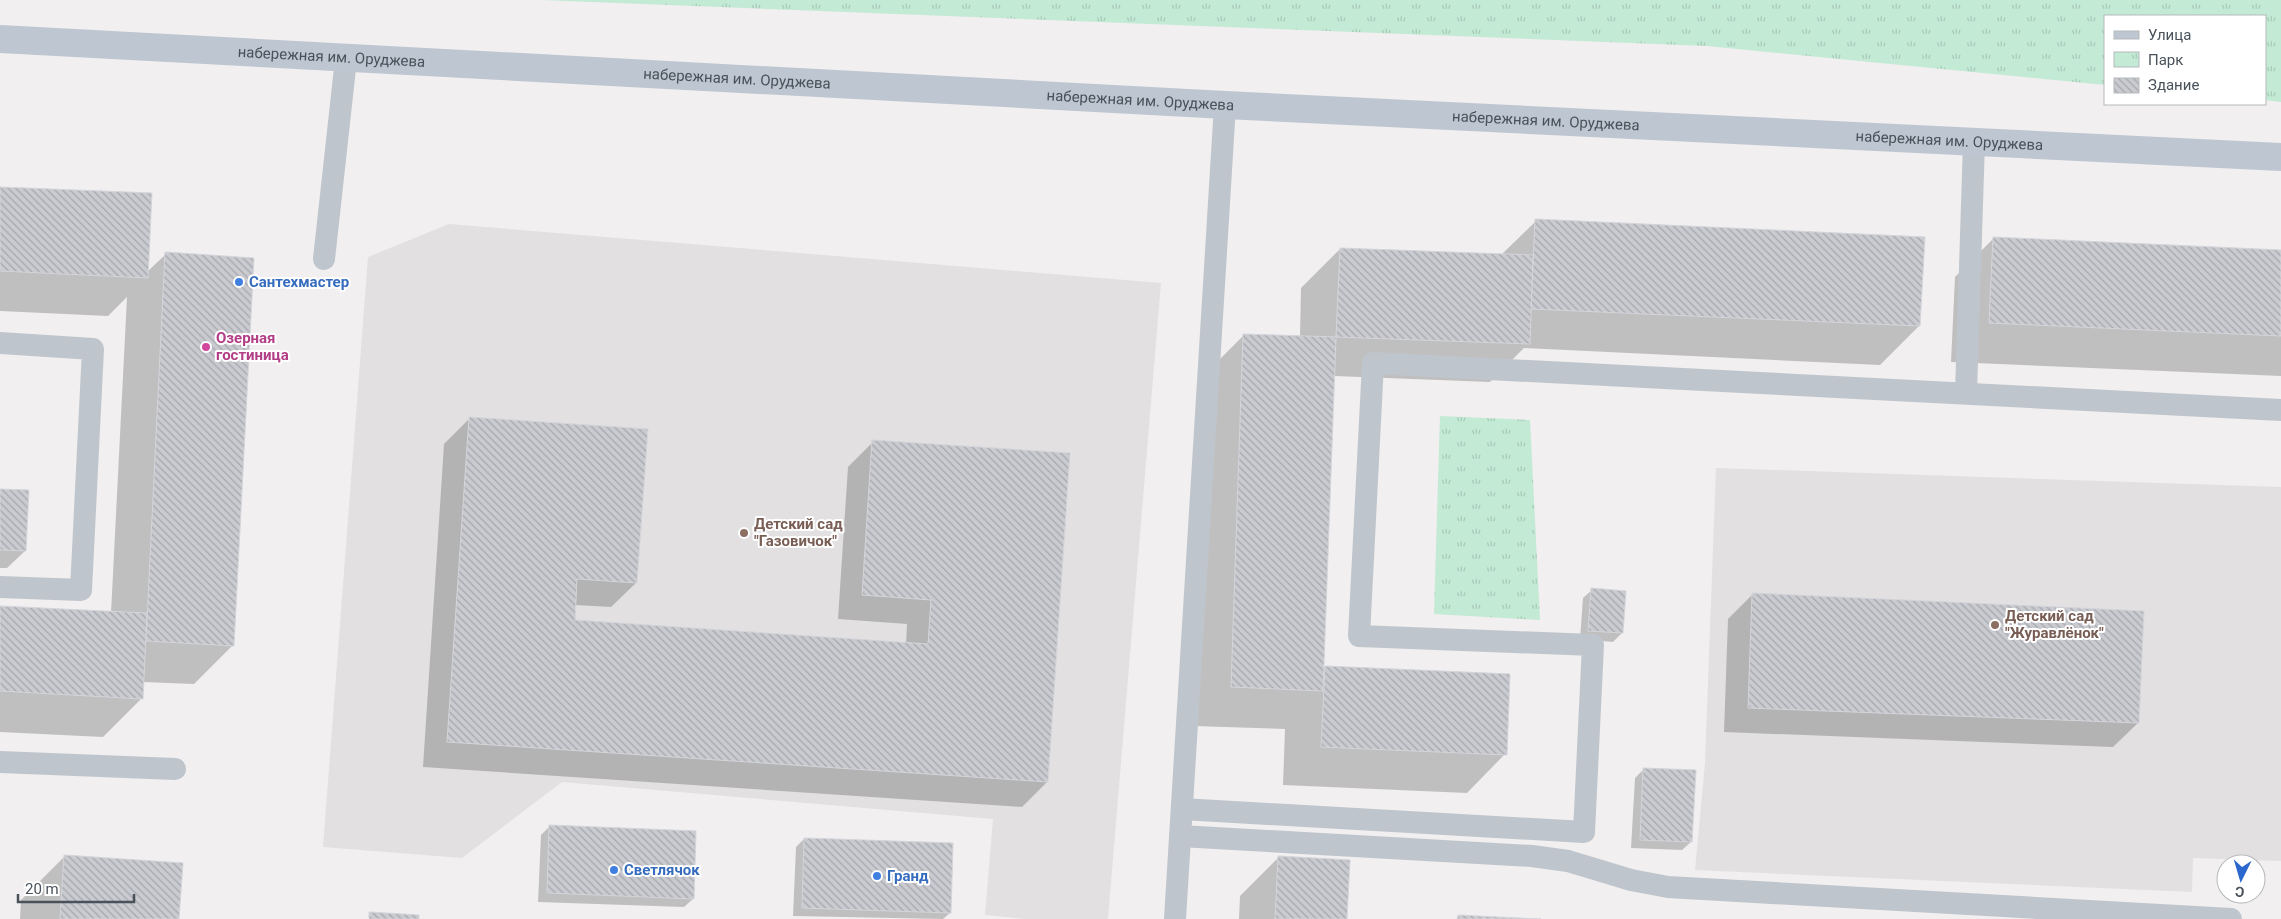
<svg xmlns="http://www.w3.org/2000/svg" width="2281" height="919" font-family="Roboto,sans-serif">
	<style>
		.education { fill: #e2e0e0 }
		.park { fill: url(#park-tufts) }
		.shadow { fill: #0003 }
		.building { fill: url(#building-back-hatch); stroke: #d3d5da }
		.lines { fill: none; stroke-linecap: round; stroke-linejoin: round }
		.lane { stroke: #bfc5cc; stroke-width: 22 }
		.secondary { stroke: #bec6d1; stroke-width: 28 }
		.shop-dot { fill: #3f7fe0; stroke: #fff; stroke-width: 2 }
		.hotel-dot { fill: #d1479c; stroke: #fff; stroke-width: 2 }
		.education-dot { fill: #8d6e63; stroke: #fff; stroke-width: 2 }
		.labels { text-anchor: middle; stroke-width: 4; stroke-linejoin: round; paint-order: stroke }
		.street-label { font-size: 15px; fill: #49515a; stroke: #fff }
		.shop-label { font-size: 15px; font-weight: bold; fill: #366cbe; stroke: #fff; text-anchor: start }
		.hotel-label { font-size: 15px; font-weight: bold; fill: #b23c85; stroke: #fff; text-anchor: start }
		.education-label { font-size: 15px; font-weight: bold; fill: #785e54; stroke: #fff; text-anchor: start }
	</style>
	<defs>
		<pattern id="park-tufts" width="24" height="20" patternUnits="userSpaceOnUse" patternTransform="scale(1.25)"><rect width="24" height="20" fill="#c2ead4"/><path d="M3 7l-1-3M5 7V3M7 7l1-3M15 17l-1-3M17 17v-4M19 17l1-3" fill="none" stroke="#a8cab8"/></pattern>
		<pattern id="building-back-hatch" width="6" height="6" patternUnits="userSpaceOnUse" patternTransform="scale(1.25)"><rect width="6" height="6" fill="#c9cbd1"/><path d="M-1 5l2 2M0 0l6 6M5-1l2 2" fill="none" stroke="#a5a7ad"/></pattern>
	</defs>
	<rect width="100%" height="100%" fill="#f1efef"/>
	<!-- education -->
	<g class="education">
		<polygon points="449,224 1161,283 1108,919 1026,919 985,915 993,819 562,782 462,858 323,847 368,257"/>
		<polygon points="1716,468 2281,487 2281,861 2193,858 2192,892 1695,870 1705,763"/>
	</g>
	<!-- park -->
	<g class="park">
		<polygon points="542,0 2281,0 2281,102 2265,100 2265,16 2105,16 2105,85 1707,46"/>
		<polygon points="1440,416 1530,420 1540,620 1434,614"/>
	</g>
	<!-- shadow -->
	<g class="shadow">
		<polygon points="0,188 147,272 166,254 233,645 194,684 143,682 142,698 103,737 0,732 0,607 111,613 127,297 108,316 0,311"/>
		<polygon points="1536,221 1919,326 1880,365 1524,348 1490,382 1334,376 1323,667 1509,675 1505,754 1467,793 1283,785 1285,729 1193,726 1205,374 1244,335 1300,337 1301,288 1340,249 1501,255"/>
		<polygon points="1994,238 2281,251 2281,376 1951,362 1955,277"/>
		<polygon points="469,419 636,583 611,607 575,605 574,621 906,644 907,624 838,619 848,467 873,442 1047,782 1022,807 423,767 444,444"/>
		<polygon points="0,490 25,551 7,568 0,568"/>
		<polygon points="1592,590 1622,633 1613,642 1580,639 1583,598"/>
		<polygon points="1753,594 2138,723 2113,747 1724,732 1728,619"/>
		<polygon points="1644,769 1691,842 1682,850 1631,848 1635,778"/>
		<polygon points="550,826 693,899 684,907 538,902 541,835"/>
		<polygon points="804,839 950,913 943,919 793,916 796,847"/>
		<polygon points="65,856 178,919 20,919 21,900"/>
		<polygon points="1279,857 1346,919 1239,919 1240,896"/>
	</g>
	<!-- building -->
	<g class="building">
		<polygon points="0,187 152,193 148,278 0,271"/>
		<polygon points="1535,219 1925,237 1920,326 1531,309"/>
		<polygon points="1993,237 2281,250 2281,336 1989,323"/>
		<polygon points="1340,248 1533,255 1530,344 1336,337"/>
		<polygon points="165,252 254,258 234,646 146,641"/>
		<polygon points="1243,334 1336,337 1323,691 1231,687"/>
		<polygon points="469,417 648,429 637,583 577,579 575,620 928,644 931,600 862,595 872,440 1070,453 1048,782 447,742"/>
		<polygon points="0,489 29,490 26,551 0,550"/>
		<polygon points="1591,588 1626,591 1623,633 1588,631"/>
		<polygon points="1752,593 2144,611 2139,723 1748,708"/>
		<polygon points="0,606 147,613 143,699 0,691"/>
		<polygon points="1325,666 1510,674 1507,755 1321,747"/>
		<polygon points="1643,768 1696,770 1692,842 1640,840"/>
		<polygon points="549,825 696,831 694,899 547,893"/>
		<polygon points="804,838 953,843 951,913 802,908"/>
		<polygon points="64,855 183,863 179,919 60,919"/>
		<polygon points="1278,856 1350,860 1347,919 1275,919"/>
		<polygon points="369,912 419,915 419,919 369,919"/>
		<polygon points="1458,915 1539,919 1541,919 1457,919"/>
	</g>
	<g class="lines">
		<!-- lane -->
		<g class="lane">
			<polyline points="324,259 346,59"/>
			<polyline points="0,343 93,349 81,590 0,587"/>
			<polyline points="1966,393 1974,142"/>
			<polyline points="0,762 175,769"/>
			<polyline points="1182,809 1584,832 1593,645 1359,636 1373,363 2281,410"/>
			<polyline points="1180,836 1532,856 1568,861 1631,880 1668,887 2231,919"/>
			<polyline points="1175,919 1225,105"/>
		</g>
		<!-- secondary -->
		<path class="secondary" id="s1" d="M0 39 1225 105 2281 157"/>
	</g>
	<!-- markers -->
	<g class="shop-dot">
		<circle cx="239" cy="282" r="5"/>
		<circle cx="614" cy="870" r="5"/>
		<circle cx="877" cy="876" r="5"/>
	</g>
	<circle class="hotel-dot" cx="206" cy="347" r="5"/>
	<g class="education-dot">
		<circle cx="744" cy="533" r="5"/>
		<circle cx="1995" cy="625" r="5"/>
	</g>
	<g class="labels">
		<!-- street labels -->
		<g class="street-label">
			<text dy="5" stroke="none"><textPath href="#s1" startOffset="332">набережная им. Оруджева</textPath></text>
			<text dy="5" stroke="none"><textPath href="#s1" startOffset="738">набережная им. Оруджева</textPath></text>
			<text dy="5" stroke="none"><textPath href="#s1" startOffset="1142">набережная им. Оруджева</textPath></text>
			<text dy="5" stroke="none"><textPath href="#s1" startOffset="1548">набережная им. Оруджева</textPath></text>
			<text dy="5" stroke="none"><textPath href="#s1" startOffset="1952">набережная им. Оруджева</textPath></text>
		</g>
		<!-- shop labels -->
		<g class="shop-label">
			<text x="249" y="287">Сантехмастер</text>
			<text x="624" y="875">Светлячок</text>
			<text x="887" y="881">Гранд</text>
		</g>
		<!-- hotel labels -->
		<g class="hotel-label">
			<text x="216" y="343">Озерная<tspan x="216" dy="17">гостиница</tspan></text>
		</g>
		<!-- education labels -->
		<g class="education-label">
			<text x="754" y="529">Детский сад<tspan x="754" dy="17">"Газовичок"</tspan></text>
			<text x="2005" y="621">Детский сад<tspan x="2005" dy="17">"Журавлёнок"</tspan></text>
		</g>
	</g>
	<!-- legend -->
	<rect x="2104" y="15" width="162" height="90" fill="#ffffff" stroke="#b6b9bd"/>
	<rect x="2114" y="31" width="25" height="8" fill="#bec6d1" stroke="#b6b9bd"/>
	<text x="2148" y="40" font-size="15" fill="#49515a">Улица</text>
	<rect x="2114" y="52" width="25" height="15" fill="url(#park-tufts)" stroke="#b6b9bd"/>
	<text x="2148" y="65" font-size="15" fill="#49515a">Парк</text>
	<rect x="2114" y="78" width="25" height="15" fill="url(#building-back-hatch)" stroke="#b6b9bd"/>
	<text x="2148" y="90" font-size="15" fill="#49515a">Здание</text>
	<!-- north arrow -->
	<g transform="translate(2241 879) rotate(185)"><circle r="24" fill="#ffffff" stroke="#b6b9bd"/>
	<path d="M0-4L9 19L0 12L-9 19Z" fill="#2b68ce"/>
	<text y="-8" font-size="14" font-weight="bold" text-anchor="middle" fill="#49515a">С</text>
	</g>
	<!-- scale -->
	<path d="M18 894v8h116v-8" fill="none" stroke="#49515a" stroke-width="2.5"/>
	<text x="25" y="894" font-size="15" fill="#49515a" stroke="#ffffff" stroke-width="4" paint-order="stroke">20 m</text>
</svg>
